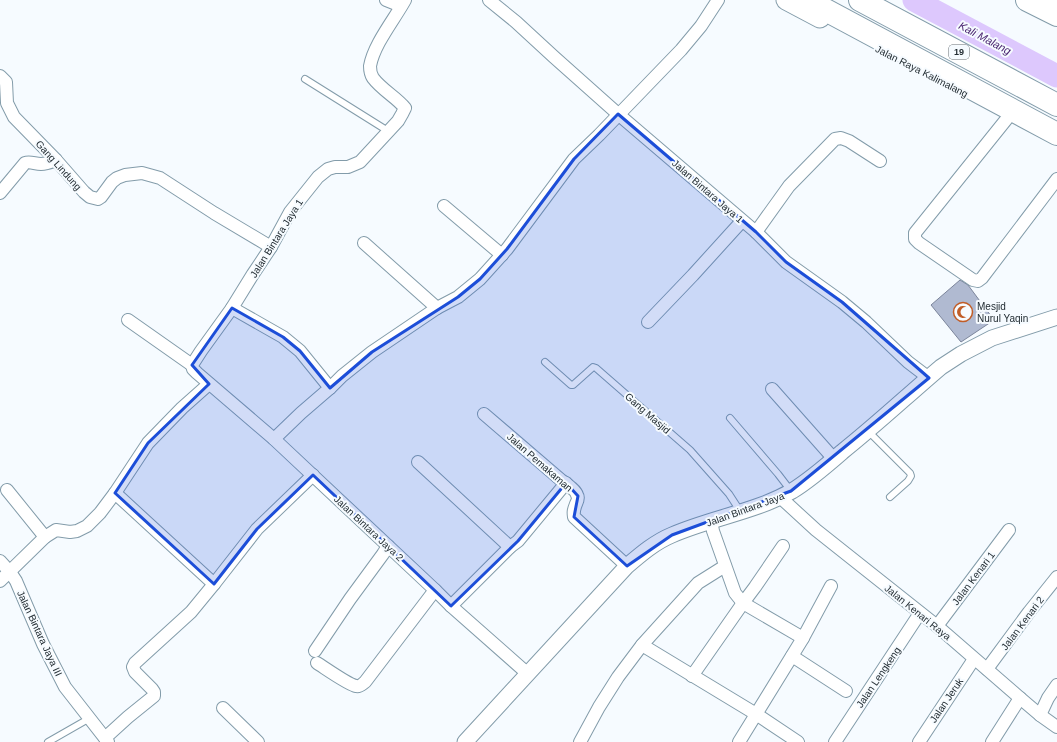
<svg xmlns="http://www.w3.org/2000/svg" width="1057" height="742" font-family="Helvetica,sans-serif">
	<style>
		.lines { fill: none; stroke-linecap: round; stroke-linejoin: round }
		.river { stroke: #ddc8fd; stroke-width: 23 }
		.building { fill: #b0bad1; stroke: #7c859b }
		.service-casing { stroke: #839caa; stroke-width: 8 }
		.minor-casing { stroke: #839caa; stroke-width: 14 }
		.tertiary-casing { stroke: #839caa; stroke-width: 17 }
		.primary-casing { stroke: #839caa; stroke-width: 21 }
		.motorway-casing { stroke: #839caa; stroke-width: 24 }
		.service { stroke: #fff; stroke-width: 6 }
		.minor { stroke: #fff; stroke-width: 12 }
		.tertiary { stroke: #fff; stroke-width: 15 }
		.primary { stroke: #fff; stroke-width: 19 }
		.motorway { stroke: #fff; stroke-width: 22 }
		.marked { fill: #1d4ed8; fill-opacity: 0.2; stroke: #1d4ed8; stroke-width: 3; stroke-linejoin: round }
		.labels { text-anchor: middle; stroke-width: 4; stroke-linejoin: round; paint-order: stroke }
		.shield { fill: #f6fbff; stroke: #626b70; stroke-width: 1 }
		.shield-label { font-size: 9px; font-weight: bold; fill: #232d33 }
		.street-label { font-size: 10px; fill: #232d33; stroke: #f6fbff }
		.poi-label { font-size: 10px; fill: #232d33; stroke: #f6fbff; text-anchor: start }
		.water-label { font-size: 11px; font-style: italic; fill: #49246f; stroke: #f6fbff }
	</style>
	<rect width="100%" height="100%" fill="#f6fbff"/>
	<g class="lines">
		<!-- river -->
		<polyline class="river" points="914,0 1057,76"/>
	</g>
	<!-- building -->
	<polygon class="building" points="960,280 968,285 994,320 961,342 931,305"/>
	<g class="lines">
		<!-- service casing -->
		<g class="service-casing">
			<g id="service">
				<polyline points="305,79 388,131"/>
				<polyline points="545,362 571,385 573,385 592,368 593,367 596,368 690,450 729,494 740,511"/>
				<polyline points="730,418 778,474 791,491"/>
				<polyline points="868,431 910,473 911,476 908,481 890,497"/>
				<polyline points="48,742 90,718"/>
			</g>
		</g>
		<!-- minor casing -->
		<g class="minor-casing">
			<g id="minor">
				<polyline points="386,0 401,6"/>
				<path d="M405 0C394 20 374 44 370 66 370 70 371 75 373 78 382 90 396 97 405 108L402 114 398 121 360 162 348 167H335L328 169 318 177 290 212 271 247 253 274 232 308 201 351 192 365 193 369 197 373 274 439 435 590 451 606 528 674"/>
				<polyline points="489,0 516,22 554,57 618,114 756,232 786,262 842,302 866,322 908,362 929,378"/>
				<polyline points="0,76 6,82 7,103 14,117 56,160 84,192 90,197 98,199 101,197 112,182 117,178 125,175 142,173 160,178 214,213 271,247"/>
				<polyline points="1009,116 915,233 915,239 919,243 973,280 978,281 982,278 1057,179"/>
				<path d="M0 193 25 163C30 161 35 164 41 164 47 164 51 162 56 160"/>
				<polyline points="444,206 502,255"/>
				<polyline points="756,232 789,186 835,139 841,138 849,141 880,161"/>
				<polyline points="364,243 437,308"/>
				<polyline points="232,308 283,337 300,351 330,388"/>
				<polyline points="128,320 192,365"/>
				<polyline points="648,322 693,275 742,221"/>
				<polyline points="772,389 834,459"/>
				<path d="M484 414 561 480C565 483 576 490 577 495 579 498 577 502 576 504 574 509 573 511 574 517L627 566"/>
				<polyline points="274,439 301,413 330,388 342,376 372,352 437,308 458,297 480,279 507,249 574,159 599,135 681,50 701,26 718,0"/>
				<polyline points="418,462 510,547"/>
				<polyline points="7,490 45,537"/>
				<polyline points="115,493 214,584"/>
				<polyline points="780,497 816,530 937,626 1020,698 1040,715 1057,727"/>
				<polyline points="711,521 713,531 735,593 743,603 803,638"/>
				<polyline points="0,561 10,572 16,581 43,644 65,687 108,742"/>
				<polyline points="0,581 45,537 56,530 70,532 77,531 87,526 100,513 115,493 148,443 182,408 209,384"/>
				<polyline points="451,606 510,547 518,541 566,483"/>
				<polyline points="937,626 1009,530"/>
				<polyline points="642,645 756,714 798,742"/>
				<polyline points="315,651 350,599 383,554 388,546"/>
				<polyline points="792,656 846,691"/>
				<path d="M317 663C325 668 349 685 356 686 360 687 362 684 365 682L435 590"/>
				<polyline points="987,669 1029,612 1057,577"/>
				<polyline points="692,676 743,603 755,587 783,546"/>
				<polyline points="223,708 258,742"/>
				<polyline points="1040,715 1048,698 1057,685"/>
				<polyline points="105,738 128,717 154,696 154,692 152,689 135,672 133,667 135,663 191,612 214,584 257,529 313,475"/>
				<polyline points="580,742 599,707 618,677 642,645 698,583 725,566"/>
				<polyline points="739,742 803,638 831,586"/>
				<polyline points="835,742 920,613"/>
				<polyline points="919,742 974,659"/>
				<polyline points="992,742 1020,698"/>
			</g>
		</g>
		<!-- tertiary casing -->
		<g class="tertiary-casing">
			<path id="tertiary" d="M465 742 627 566C641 554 655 542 672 535 711 518 755 512 792 491 810 480 826 466 842 452 876 425 908 395 941 367L961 354 992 338 1057 317"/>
		</g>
		<!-- primary casing -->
		<g class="primary-casing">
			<g id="primary">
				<polyline points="786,0 820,18"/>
				<polyline points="1056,0 1057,1"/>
			</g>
		</g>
		<!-- motorway casing -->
		<g class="motorway-casing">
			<g id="motorway">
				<polyline points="807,0 1057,134"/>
				<polyline points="860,0 1057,105"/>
				<polyline points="1027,0 1057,15"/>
			</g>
		</g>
		<!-- service -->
		<use href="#service" class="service"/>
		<!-- minor -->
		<use href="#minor" class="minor"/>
		<!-- tertiary -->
		<use href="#tertiary" class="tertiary"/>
		<!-- primary -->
		<use href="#primary" class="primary"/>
		<!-- motorway -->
		<use href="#motorway" class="motorway"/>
	</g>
	<!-- marked area -->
	<path class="marked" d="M618 114 756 232 786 262 842 302 929 378 791 491 672 535 627 566 574 517 578 496 566 483 518 541 451 606 313 475 257 529 214 584 115 493 148 443 209 384 192 365 232 308 283 337 300 351 330 388 372 352 458 297 480 279 507 249 574 159Z"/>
	<!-- icons -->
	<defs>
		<g id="mosque-ring" transform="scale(1)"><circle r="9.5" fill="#f6fbff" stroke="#c15d27" stroke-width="1.5"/><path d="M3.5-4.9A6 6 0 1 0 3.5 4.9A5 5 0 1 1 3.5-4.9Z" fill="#c15d27"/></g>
	</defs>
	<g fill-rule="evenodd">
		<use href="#mosque-ring" x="963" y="312"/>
	</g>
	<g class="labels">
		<!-- shield labels -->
		<rect class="shield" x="949" y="45" width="20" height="14" rx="3"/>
		<g class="shield-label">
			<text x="959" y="55">19</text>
		</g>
		<!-- street labels -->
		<g class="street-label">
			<text transform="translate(922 71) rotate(27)" y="4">Jalan Raya Kalimalang</text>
			<text transform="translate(59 165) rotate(48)" y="4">Gang Lindung</text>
			<text transform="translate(708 191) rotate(41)" y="4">Jalan Bintara Jaya 1</text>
			<text transform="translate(276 238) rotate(-58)" y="4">Jalan Bintara Jaya 1</text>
			<text transform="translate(648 413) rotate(41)" y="4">Gang Masjid</text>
			<text transform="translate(540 462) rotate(41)" y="4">Jalan Pemakaman</text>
			<text transform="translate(745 509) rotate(-20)" y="4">Jalan Bintara Jaya</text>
			<text transform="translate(369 528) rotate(43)" y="4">Jalan Bintara Jaya 2</text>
			<text transform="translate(973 578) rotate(-53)" y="4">Jalan Kenari 1</text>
			<text transform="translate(918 612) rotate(39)" y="4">Jalan Kenari Raya</text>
			<text transform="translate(1022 623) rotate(-53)" y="4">Jalan Kenari 2</text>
			<text transform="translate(40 633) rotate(65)" y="4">Jalan Bintara Jaya III</text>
			<text transform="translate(878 677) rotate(-56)" y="4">Jalan Lengkeng</text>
			<text transform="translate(946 700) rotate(-56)" y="4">Jalan Jeruk</text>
		</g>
		<!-- poi labels -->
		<g class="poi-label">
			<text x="977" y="310">Mesjid<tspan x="977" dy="12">Nurul Yaqin</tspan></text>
		</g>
		<!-- water labels -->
		<g class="water-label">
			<text transform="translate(985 38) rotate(28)" y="4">Kali Malang</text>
		</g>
	</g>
</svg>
